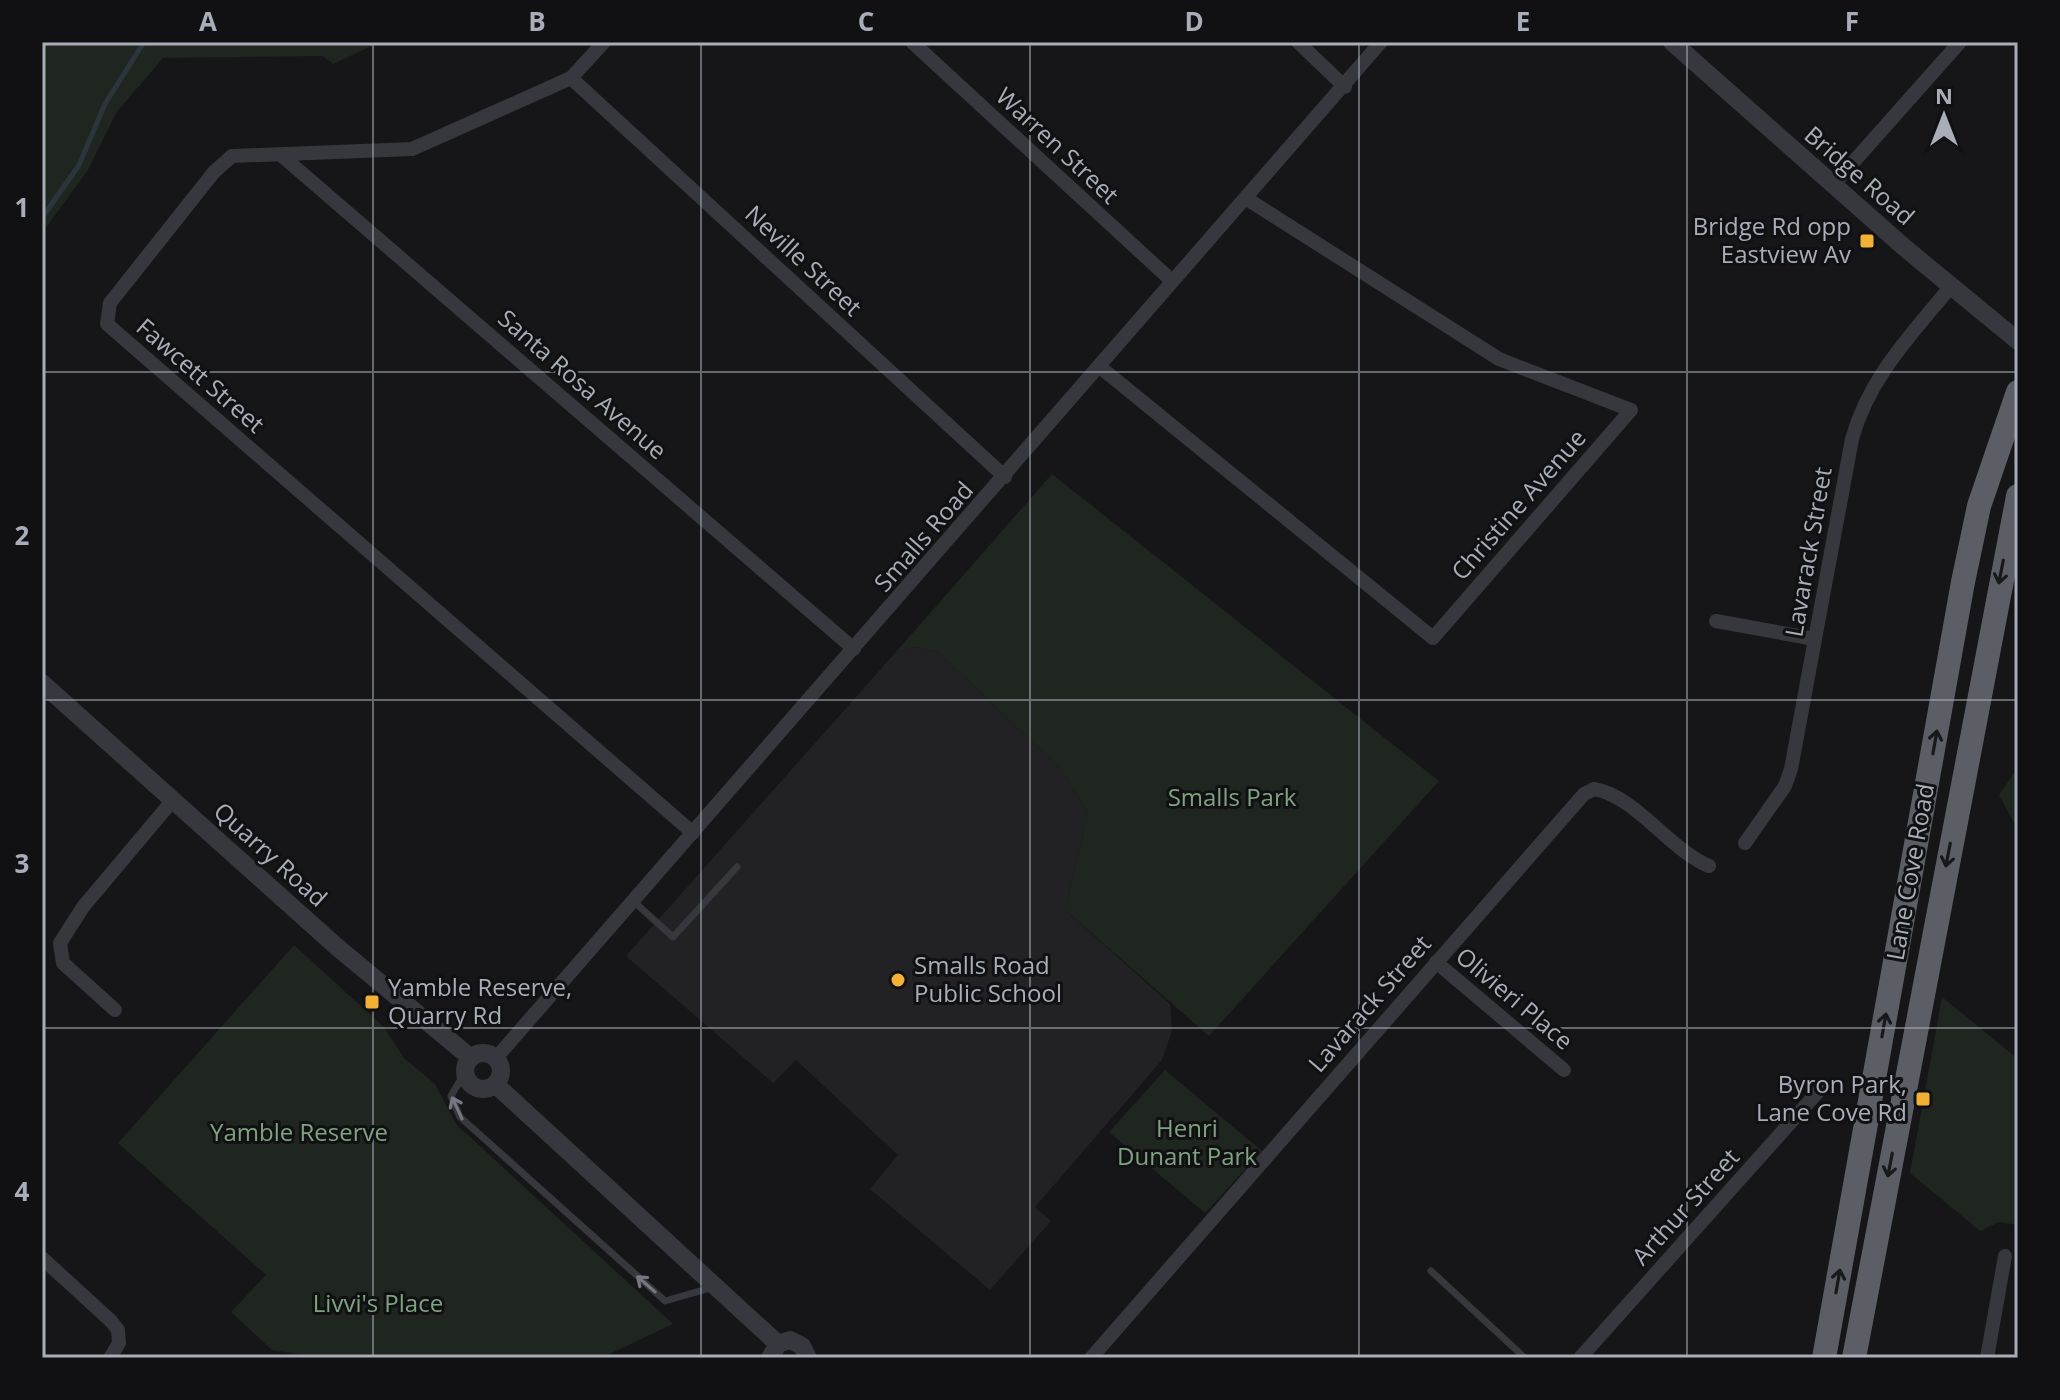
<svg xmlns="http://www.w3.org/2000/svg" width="2060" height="1400" font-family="'Open Sans',sans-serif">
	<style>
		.built { fill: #222225 }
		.green { fill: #1e261f }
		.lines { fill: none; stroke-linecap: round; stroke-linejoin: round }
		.stream { stroke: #2c353c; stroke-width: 5 }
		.service { stroke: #37383d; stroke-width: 7 }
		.minor { stroke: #37383d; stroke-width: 14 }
		.tertiary { stroke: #37383d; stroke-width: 18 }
		.trunk { stroke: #5b5e65; stroke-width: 24 }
		.oneway { stroke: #18191b }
		.oneway2 { stroke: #757881 }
		.grid { fill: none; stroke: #a8adb8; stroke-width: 2; stroke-opacity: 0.55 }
		.poi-dot { fill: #f2b134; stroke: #111113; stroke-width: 3 }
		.labels { text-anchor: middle; stroke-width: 6; stroke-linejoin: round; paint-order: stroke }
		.street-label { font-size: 24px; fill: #a8adb8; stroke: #111113 }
		.poi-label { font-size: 24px; fill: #a8adb8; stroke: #111113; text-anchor: end }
		.park-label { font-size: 24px; fill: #7fa381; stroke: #111113 }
		.neatline { fill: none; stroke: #a8adb8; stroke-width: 3 }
		.grid-label { font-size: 26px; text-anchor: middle; font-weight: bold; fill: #a8adb8 }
	</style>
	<rect width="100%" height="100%" fill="#161618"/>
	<!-- built -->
	<polygon class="built" points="915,647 938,652 1061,769 1088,813 1065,910 1170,1004 1172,1031 1162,1060 1035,1207 1051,1221 990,1290 870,1189 898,1155 796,1060 773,1083 626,956 895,653"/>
	<!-- green -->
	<g class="green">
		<polygon points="42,42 380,42 333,64 323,56 163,58 116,113 88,170 42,233"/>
		<polygon points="1052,474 1439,781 1209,1036 1065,910 1088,813 1061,769 938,652 915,647 895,653"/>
		<polygon points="2018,767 2018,830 1999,795"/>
		<polygon points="294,945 384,1027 404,1058 435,1084 456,1124 673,1324 601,1358 321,1358 272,1350 231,1312 266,1275 118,1143"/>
		<polygon points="1942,997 2018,1059 2018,1225 1999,1222 1980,1231 1910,1173"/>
		<polygon points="1165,1070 1262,1151 1205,1213 1109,1132"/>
	</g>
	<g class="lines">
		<!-- stream -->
		<polyline class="stream" points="42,218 79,165 105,104 144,42"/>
		<!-- service -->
		<g class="service">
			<polyline points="632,900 673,937 737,867"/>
			<polyline points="465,1072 451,1096 460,1117 643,1281 665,1301 714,1287"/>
			<polyline points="1431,1271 1525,1358"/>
		</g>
		<!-- minor -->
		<g class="minor">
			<polyline points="604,42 571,78 412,149 232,156 214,172 110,303 107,324 693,833"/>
			<polyline points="912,42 1172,281"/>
			<polyline points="1298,42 1345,87"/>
			<polyline points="571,78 1005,477"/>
			<polyline points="281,155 854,649"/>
			<polyline points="1833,185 1960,42"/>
			<polyline points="1100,367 1433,638 1631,410 1499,359 1247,199"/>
			<polyline points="1716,621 1815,639"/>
			<path d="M1745 843 1785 786 1791 769 1852 439C1869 377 1912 334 1952 285"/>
			<polyline points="1436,962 1564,1070"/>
			<polyline points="115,1010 63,963 60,943 83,907 173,800"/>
			<polyline points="496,1058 1381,42"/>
			<polyline points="42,1258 111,1321 118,1330 119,1343 110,1358"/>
			<path d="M1091 1358 1584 794 1594 789C1634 795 1670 850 1709 866"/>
			<polyline points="1580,1358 1824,1085"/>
			<polyline points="1987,1358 2005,1256"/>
		</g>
		<!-- tertiary -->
		<g class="tertiary">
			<polyline points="1672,42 1905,248 2018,341"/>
			<polyline points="42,683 337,947 471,1058"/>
			<circle cx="483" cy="1071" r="18"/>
			<polyline points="496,1085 778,1344"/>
			<polyline points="770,1358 778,1344 790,1340 802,1346 808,1358"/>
		</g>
		<!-- trunk -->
		<g class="trunk">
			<polyline points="1824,1358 1963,582 1979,506 2018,392"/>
			<polyline points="1854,1358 2018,496"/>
		</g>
	</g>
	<!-- one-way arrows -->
	<defs><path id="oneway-shaft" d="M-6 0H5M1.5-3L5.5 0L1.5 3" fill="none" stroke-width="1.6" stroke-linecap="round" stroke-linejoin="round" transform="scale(2)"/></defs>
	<g class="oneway">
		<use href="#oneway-shaft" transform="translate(2001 572) rotate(101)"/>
		<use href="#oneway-shaft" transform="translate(1935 742) rotate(-80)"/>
		<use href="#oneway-shaft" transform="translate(1948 855) rotate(101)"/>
		<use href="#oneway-shaft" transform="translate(1884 1025) rotate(-80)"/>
		<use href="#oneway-shaft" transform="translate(1890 1165) rotate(101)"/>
		<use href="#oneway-shaft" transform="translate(1838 1281) rotate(-80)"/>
	</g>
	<g class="oneway2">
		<use href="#oneway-shaft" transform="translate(457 1108) rotate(-115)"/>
		<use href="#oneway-shaft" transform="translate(646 1284) rotate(-139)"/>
	</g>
	<!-- grid -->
	<path class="grid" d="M373 42V1358M701 42V1358M1030 42V1358M1359 42V1358M1687 42V1358M42 372H2018M42 700H2018M42 1028H2018"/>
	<!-- markers -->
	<g class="poi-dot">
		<rect x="1859" y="233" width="16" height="16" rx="4"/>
		<circle cx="898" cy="980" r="8"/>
		<rect x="364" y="994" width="16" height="16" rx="4"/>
		<rect x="1915" y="1091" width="16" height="16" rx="4"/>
	</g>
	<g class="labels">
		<!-- street labels -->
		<g class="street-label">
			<text transform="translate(1057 146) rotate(43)" y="8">Warren Street</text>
			<text transform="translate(1859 176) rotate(41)" y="8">Bridge Road</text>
			<text transform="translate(803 261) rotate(43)" y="8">Neville Street</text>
			<text transform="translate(200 376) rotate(41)" y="8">Fawcett Street</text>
			<text transform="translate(582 385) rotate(41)" y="8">Santa Rosa Avenue</text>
			<text transform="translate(1519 505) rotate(-49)" y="8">Christine Avenue</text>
			<text transform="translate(924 537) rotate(-49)" y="8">Smalls Road</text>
			<text transform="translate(1809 552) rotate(-80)" y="8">Lavarack Street</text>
			<text transform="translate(270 855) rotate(42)" y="8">Quarry Road</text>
			<text transform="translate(1911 872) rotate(-80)" y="8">Lane Cove Road</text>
			<text transform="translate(1514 999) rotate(40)" y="8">Olivieri Place</text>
			<text transform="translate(1370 1004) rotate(-49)" y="8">Lavarack Street</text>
			<text transform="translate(1686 1207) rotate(-48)" y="8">Arthur Street</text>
		</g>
		<!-- poi labels -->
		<g class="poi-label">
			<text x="1851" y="235">Bridge Rd opp<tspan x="1851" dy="28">Eastview Av</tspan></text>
			<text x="914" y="974" text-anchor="start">Smalls Road<tspan x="914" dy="28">Public School</tspan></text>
			<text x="388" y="996" text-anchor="start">Yamble Reserve,<tspan x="388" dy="28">Quarry Rd</tspan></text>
			<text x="1907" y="1093">Byron Park,<tspan x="1907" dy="28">Lane Cove Rd</tspan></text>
		</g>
		<!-- park labels -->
		<g class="park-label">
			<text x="1232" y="806">Smalls Park</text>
			<text x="1187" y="1137">Henri<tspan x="1187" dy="28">Dunant Park</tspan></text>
			<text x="299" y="1141">Yamble Reserve</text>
			<text x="378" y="1312">Livvi's Place</text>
		</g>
	</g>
	<!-- border -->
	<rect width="2060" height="1400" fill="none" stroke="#111113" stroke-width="88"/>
	<!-- north arrow -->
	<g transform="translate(1944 116)" stroke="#111113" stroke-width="6" paint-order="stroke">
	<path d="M0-6L14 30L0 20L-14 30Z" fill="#a8adb8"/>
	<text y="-12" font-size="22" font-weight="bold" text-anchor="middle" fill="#a8adb8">N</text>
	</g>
	<rect x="44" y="44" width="1972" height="1312" class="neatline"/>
	<g class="grid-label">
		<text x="208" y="31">A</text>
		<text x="537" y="31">B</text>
		<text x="866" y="31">C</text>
		<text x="1194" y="31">D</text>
		<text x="1523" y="31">E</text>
		<text x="1852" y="31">F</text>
		<text x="22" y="217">1</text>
		<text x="22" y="545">2</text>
		<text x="22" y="873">3</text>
		<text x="22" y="1201">4</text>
	</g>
</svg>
